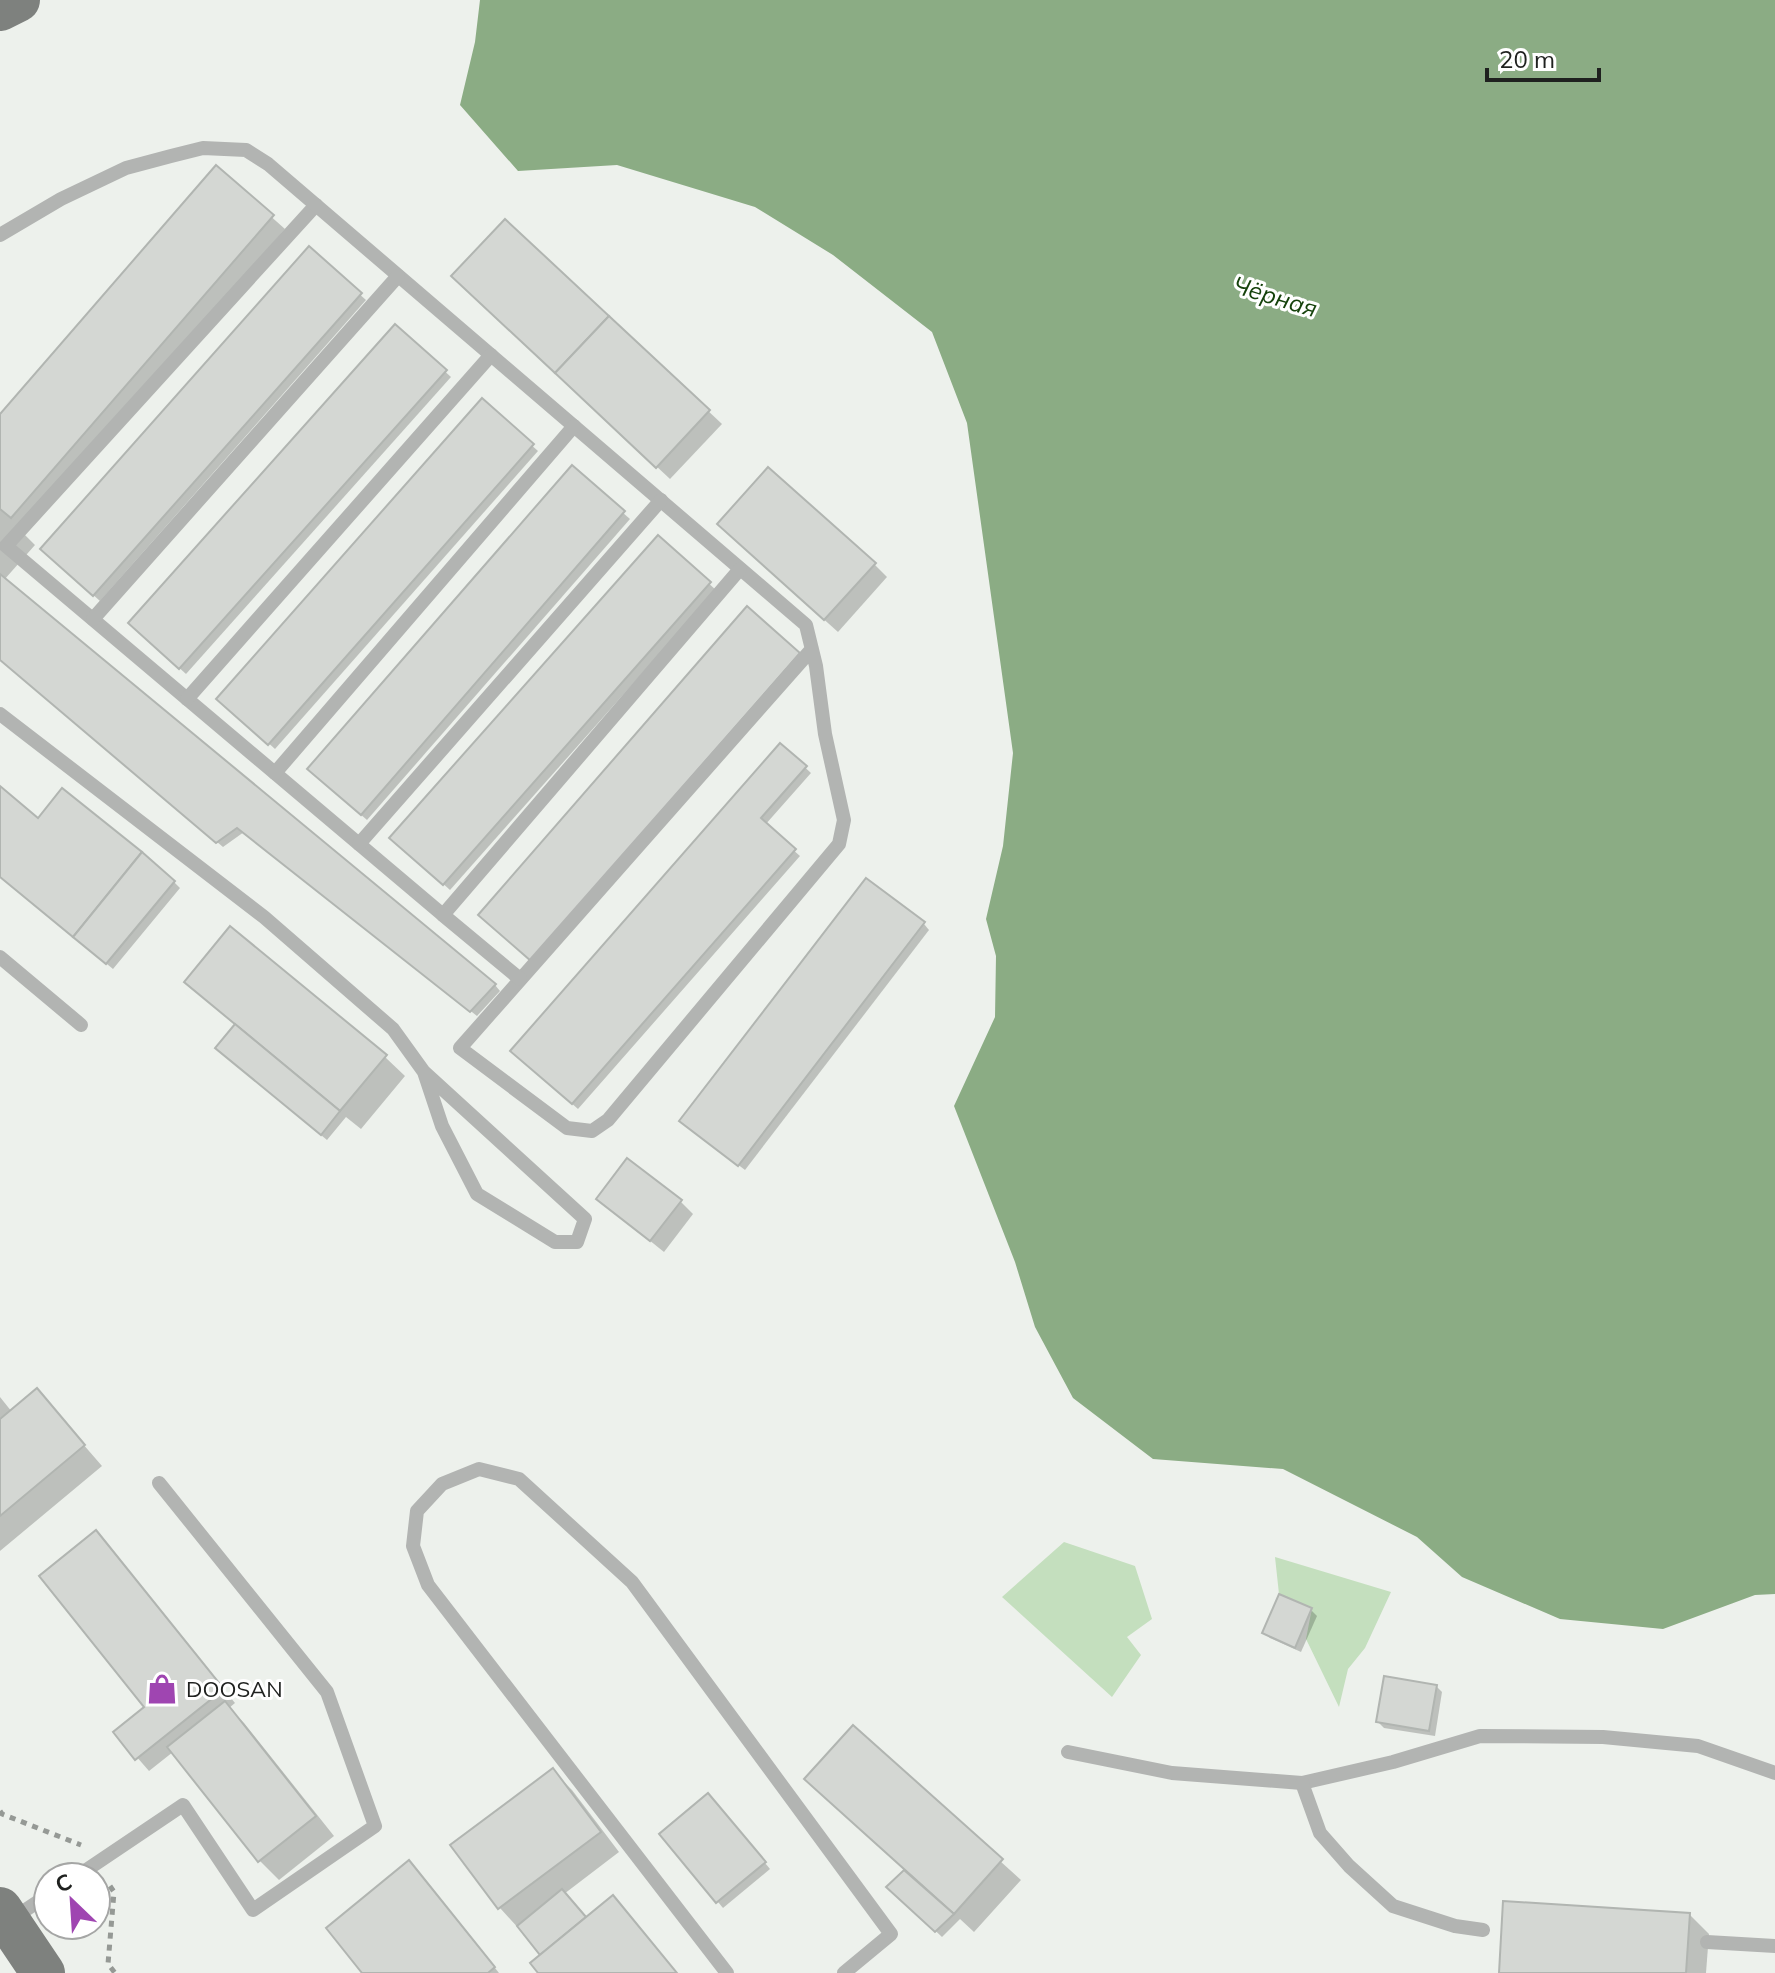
<svg xmlns="http://www.w3.org/2000/svg" width="1775" height="1973" font-family="Mulish,sans-serif">
	<style>
		.green { fill: #c4dfbe }
		.water { fill: #8bac84 }
		.shadow { fill: #0003 }
		.building { fill: #d4d7d3; stroke: #b1b5b1; stroke-width: 2 }
		.lines { fill: none; stroke-linecap: round; stroke-linejoin: round }
		.path { stroke: #959995; stroke-width: 5; stroke-dasharray: 6 6; stroke-linecap: butt }
		.lane { stroke: #b2b4b2; stroke-width: 14 }
		.primary { stroke: #7e817e; stroke-width: 44 }
		.labels { text-anchor: middle; stroke-width: 6; stroke-linejoin: round; paint-order: stroke }
		.poi-label { font-size: 22px; fill: #1f211f; stroke: #fff; text-anchor: start }
		.water-label { font-size: 24px; font-style: italic; fill: #15420b; stroke: #fff }
	</style>
	<rect width="100%" height="100%" fill="#edf1ec"/>
	<!-- green -->
	<g class="green">
		<polygon points="1064,1542 1135,1566 1152,1619 1127,1637 1141,1655 1112,1697 1002,1597"/>
		<polygon points="1275,1557 1391,1592 1365,1648 1348,1669 1339,1707 1306,1639 1312,1608 1279,1594"/>
	</g>
	<!-- water -->
	<polygon class="water" points="480,0 1775,0 1775,1594 1755,1595 1663,1629 1560,1619 1462,1577 1417,1537 1283,1469 1153,1459 1073,1398 1035,1327 1015,1262 954,1106 995,1017 996,956 986,919 1003,846 1013,753 967,423 932,332 833,255 755,207 617,165 518,171 460,105 475,42"/>
	<!-- shadow -->
	<g class="shadow">
		<polygon points="216,168 285,229 22,532 35,545 4,580 495,985 500,991 477,1016 244,832 223,847 0,658 0,417"/>
		<polygon points="506,221 722,424 670,479 467,289"/>
		<polygon points="309,249 366,300 100,601 48,555"/>
		<polygon points="395,326 451,377 186,674 130,623"/>
		<polygon points="482,401 538,451 275,749 225,704"/>
		<polygon points="572,468 630,519 367,820 315,775"/>
		<polygon points="732,537 874,564 887,577 838,632"/>
		<polygon points="658,538 716,590 450,890 398,843"/>
		<polygon points="781,745 811,773 765,825 800,856 578,1109 519,1057"/>
		<polygon points="0,789 38,820 174,882 180,888 113,969 0,876"/>
		<polygon points="924,924 929,930 745,1170 687,1126"/>
		<polygon points="187,982 385,1057 405,1076 361,1129 346,1117 327,1140 223,1054 236,1026"/>
		<polygon points="598,1199 680,1201 693,1214 664,1252"/>
		<polygon points="37,1391 102,1466 0,1551 0,1397 12,1412"/>
		<polygon points="96,1533 235,1703 229,1708 244,1723 334,1836 279,1880 260,1861 173,1752 149,1771 115,1732 147,1707"/>
		<polygon points="1311,1610 1317,1616 1301,1652 1270,1638 1264,1633"/>
		<polygon points="1436,1686 1442,1692 1435,1736 1384,1728 1378,1722"/>
		<polygon points="853,1728 1021,1880 974,1932 960,1919 942,1937 889,1887 906,1871 806,1779"/>
		<polygon points="553,1771 572,1790 619,1852 564,1894 586,1920 677,1973 541,1973 543,1955 500,1908 453,1846"/>
		<polygon points="714,1801 770,1869 723,1908 662,1835"/>
		<polygon points="409,1863 422,1876 499,1973 364,1973"/>
		<polygon points="1689,1914 1709,1934 1706,1973 1501,1973"/>
	</g>
	<!-- building -->
	<g class="building">
		<polygon points="216,165 274,215 11,518 0,509 0,414"/>
		<polygon points="505,219 609,316 555,373 451,276"/>
		<polygon points="309,246 362,293 93,596 40,549"/>
		<polygon points="609,316 710,410 656,468 555,373"/>
		<polygon points="395,324 447,370 179,669 128,623"/>
		<polygon points="482,398 534,444 268,745 216,699"/>
		<polygon points="572,465 625,511 361,815 307,769"/>
		<polygon points="768,467 876,563 824,620 717,524"/>
		<polygon points="658,535 711,582 443,885 389,838"/>
		<polygon points="0,574 496,984 470,1012 237,828 216,843 0,660"/>
		<polygon points="747,606 800,653 531,961 478,915"/>
		<polygon points="780,743 807,766 761,818 796,849 572,1104 510,1051"/>
		<polygon points="0,786 38,818 62,788 142,852 73,937 0,877"/>
		<polygon points="142,852 175,881 106,964 73,937"/>
		<polygon points="866,878 925,922 738,1166 679,1121"/>
		<polygon points="230,926 387,1055 340,1111 184,982"/>
		<polygon points="235,1024 340,1111 321,1135 215,1048"/>
		<polygon points="627,1158 682,1200 650,1241 596,1199"/>
		<polygon points="37,1388 85,1445 0,1516 0,1419"/>
		<polygon points="96,1530 224,1689 135,1760 113,1732 144,1707 39,1576"/>
		<polygon points="1279,1594 1312,1608 1295,1648 1262,1633"/>
		<polygon points="1384,1676 1437,1685 1429,1731 1376,1722"/>
		<polygon points="225,1701 316,1816 258,1862 167,1747"/>
		<polygon points="853,1725 1003,1859 954,1914 804,1779"/>
		<polygon points="553,1768 601,1832 498,1909 450,1845"/>
		<polygon points="708,1793 766,1862 716,1903 659,1834"/>
		<polygon points="409,1860 495,1967 488,1973 362,1973 326,1928"/>
		<polygon points="904,1870 954,1914 935,1932 886,1887"/>
		<polygon points="562,1889 586,1917 540,1955 517,1926"/>
		<polygon points="613,1895 677,1973 538,1973 530,1963"/>
		<polygon points="1503,1901 1690,1913 1686,1973 1499,1973"/>
	</g>
	<g class="lines">
		<!-- path -->
		<g class="path">
			<polyline points="0,1811 2,1814 81,1845"/>
			<polyline points="110,1886 114,1892 108,1964 115,1973"/>
		</g>
		<!-- lane -->
		<g class="lane">
			<polyline points="316,205 6,546 443,915"/>
			<polyline points="0,235 61,199 126,168 171,156 203,148 246,150 268,164 806,625 816,666 825,734 844,820 839,844 608,1120 592,1131 567,1128 460,1048 812,649"/>
			<polyline points="93,619 398,276"/>
			<polyline points="187,699 491,355"/>
			<polyline points="0,714 264,917 393,1029 424,1072 585,1219 577,1242 555,1242 477,1194 442,1126 424,1072"/>
			<polyline points="275,773 574,426"/>
			<polyline points="359,844 661,500"/>
			<polyline points="0,957 81,1025"/>
			<polyline points="520,979 443,915 740,569"/>
			<polyline points="1068,1752 1172,1773 1302,1783 1393,1762 1480,1736 1603,1737 1698,1746 1775,1773"/>
			<polyline points="1302,1783 1320,1833 1349,1866 1393,1906 1455,1926 1483,1930"/>
			<polyline points="76,1877 183,1805 253,1910 375,1826 327,1692 159,1483"/>
			<polyline points="12,1919 48,1895"/>
			<polyline points="1707,1942 1775,1946"/>
			<polyline points="727,1973 428,1585 413,1546 417,1511 442,1484 479,1469 519,1479 632,1582 891,1934 844,1973"/>
		</g>
		<!-- primary -->
		<g class="primary">
			<polyline points="0,9 18,0"/>
			<polyline points="0,1909 43,1973"/>
		</g>
	</g>
	<!-- icons -->
	<defs>
		<g id="shop-bare" transform="scale(2.4)"><path d="M-5-2.5h2.3a2.7 3.5 0 0 1 5.4 0H5L5.5 6h-11ZM-1.5-2.5h3a1.5 2.3 0 0 0-3 0Z" fill="#9f45b1" stroke="#fff" stroke-width="2.5" paint-order="stroke"/></g>
	</defs>
	<g fill-rule="evenodd">
		<use href="#shop-bare" x="162" y="1689"/>
	</g>
	<g class="labels">
		<!-- poi labels -->
		<g class="poi-label">
			<text x="186" y="1697">DOOSAN</text>
		</g>
		<!-- water labels -->
		<g class="water-label">
			<text transform="translate(1275 297) rotate(17)" y="8">Чёрная</text>
		</g>
	</g>
	<!-- north arrow -->
	<g transform="translate(72 1901) rotate(335)"><circle r="38" fill="#ffffff" stroke="#a5a6a5" stroke-width="2"/>
	<path d="M0-6L14 30L0 20L-14 30Z" fill="#9f45b1"/>
	<text y="-12" font-size="22" font-weight="bold" text-anchor="middle" fill="#1f211f">С</text>
	</g>
	<!-- scale -->
	<path d="M1487 68v12h112v-12" fill="none" stroke="#1f211f" stroke-width="4"/>
	<text x="1499" y="68" font-size="24" fill="#1f211f" stroke="#ffffff" stroke-width="6" paint-order="stroke">20 m</text>
</svg>
